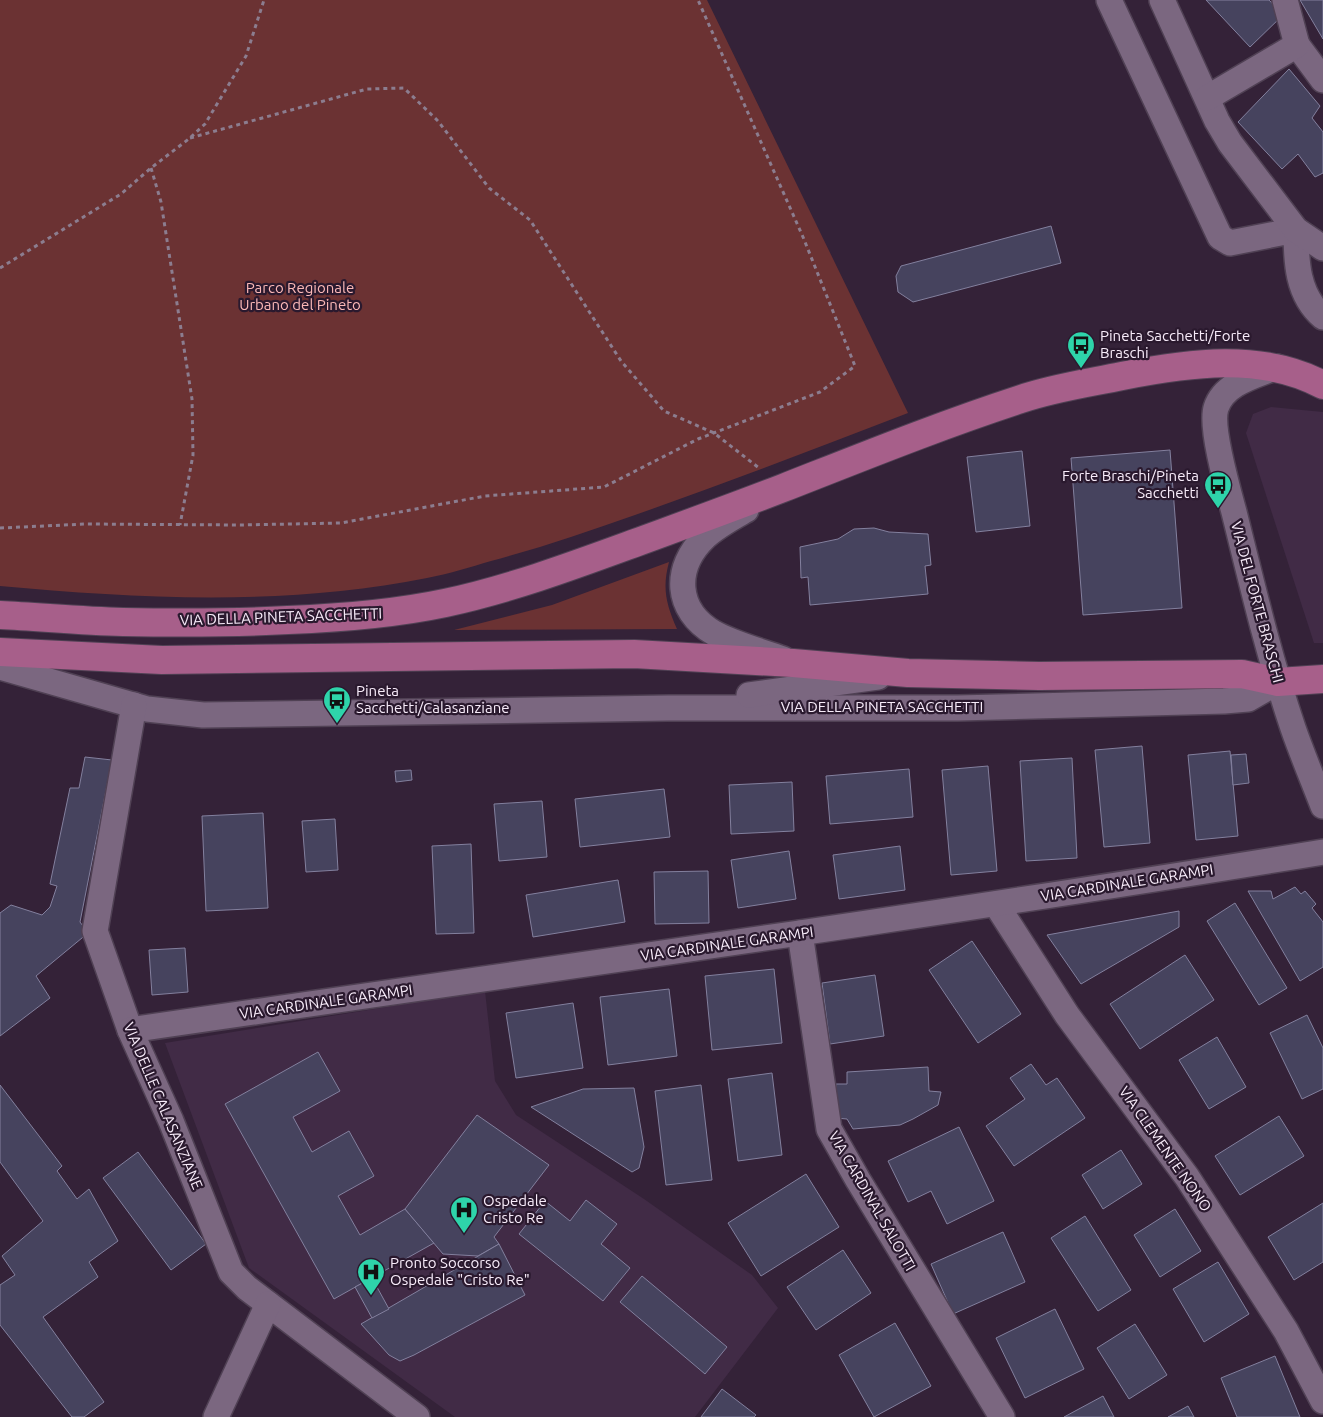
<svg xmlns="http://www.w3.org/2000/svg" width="1323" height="1417" font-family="Ubuntu,sans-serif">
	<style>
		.built { fill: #412b46 }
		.green { fill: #6b3233 }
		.building { fill: #46435e; stroke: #83809e }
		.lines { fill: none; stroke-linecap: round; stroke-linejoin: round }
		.minor-casing { stroke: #504154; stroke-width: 28 }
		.major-casing { stroke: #504154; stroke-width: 30 }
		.path { stroke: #8c7d8f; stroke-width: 3; stroke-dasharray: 4 4; stroke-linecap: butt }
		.minor { stroke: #7b6780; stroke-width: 25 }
		.major { stroke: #a75f8a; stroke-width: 28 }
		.labels { text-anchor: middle; stroke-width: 4.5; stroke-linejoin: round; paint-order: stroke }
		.park-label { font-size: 15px; fill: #fbb8b7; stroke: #2a192e }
		.poi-label { font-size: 15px; fill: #f8ecfa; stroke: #2a192e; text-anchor: start }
		.street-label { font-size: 15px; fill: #f8ecfa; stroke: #2a192e }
	</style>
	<rect width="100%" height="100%" fill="#342238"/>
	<!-- built -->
	<g class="built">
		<polygon points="1271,407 1323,412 1323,643 1314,643 1246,433 1253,414"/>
		<polygon points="485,991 495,1081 516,1115 644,1199 752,1275 778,1308 695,1417 455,1417 249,1268 165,1043"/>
	</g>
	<!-- green -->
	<g class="green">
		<path d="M0 0H707L908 413C817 448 726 483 635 515 587 532 540 548 491 561 470 567 449 574 427 578 287 606 141 599 0 586Z"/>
		<path d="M669 562C662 588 666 604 677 629L454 630 552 605Z"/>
	</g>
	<!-- building -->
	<g class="building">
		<polygon points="1206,0 1269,0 1283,15 1250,47"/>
		<polygon points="1300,0 1323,0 1323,39"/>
		<polygon points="1289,69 1320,106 1312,118 1323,132 1323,173 1315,177 1298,154 1282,169 1238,122"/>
		<polygon points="1051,226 1061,263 913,302 898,292 896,276 901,266"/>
		<polygon points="1170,450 1182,608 1083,615 1071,458"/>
		<polygon points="1022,451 1030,526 976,532 967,457"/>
		<polygon points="874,528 889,532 928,534 931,565 925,566 928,594 810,605 808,577 801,578 800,547 838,539 854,529"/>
		<polygon points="1142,746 1150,843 1104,847 1095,750"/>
		<polygon points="1230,751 1238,836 1196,840 1188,755"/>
		<polygon points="1246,754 1249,783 1233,785 1231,755"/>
		<polygon points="85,757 112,760 80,922 88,933 36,976 50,998 0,1036 0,913 11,905 42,915 50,907 57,886 50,884 70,788 79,788"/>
		<polygon points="1072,758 1077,858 1026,861 1020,761"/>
		<polygon points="988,766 997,871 951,875 942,770"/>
		<polygon points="909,769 913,817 830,824 826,776"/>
		<polygon points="411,770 412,780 396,782 395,771"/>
		<polygon points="792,782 794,831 731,834 729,785"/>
		<polygon points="664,789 670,837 580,847 575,799"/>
		<polygon points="542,801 547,857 499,861 494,804"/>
		<polygon points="263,813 268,908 206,911 202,816"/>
		<polygon points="335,819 338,870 306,872 302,821"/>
		<polygon points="471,844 474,933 436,934 432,846"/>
		<polygon points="900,846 905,890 839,899 833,855"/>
		<polygon points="789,851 796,899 738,908 731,860"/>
		<polygon points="708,871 709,923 655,924 654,872"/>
		<polygon points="618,880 625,922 533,937 526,895"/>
		<polygon points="1295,887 1301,894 1305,891 1316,904 1312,908 1323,922 1323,967 1300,981 1248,891 1271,891 1273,899"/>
		<polygon points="1235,903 1287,988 1259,1005 1207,921"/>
		<polygon points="1179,911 1179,927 1081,984 1047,935"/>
		<polygon points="972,941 1021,1014 978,1043 929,970"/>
		<polygon points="185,948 188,992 152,995 149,950"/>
		<polygon points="1185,955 1214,1000 1140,1049 1110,1004"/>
		<polygon points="774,969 782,1043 712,1050 705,976"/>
		<polygon points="875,975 884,1036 830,1044 822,983"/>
		<polygon points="669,989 677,1056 608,1065 600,997"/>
		<polygon points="573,1003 583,1068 516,1078 506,1013"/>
		<polygon points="1307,1015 1323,1048 1323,1089 1302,1099 1270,1033"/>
		<polygon points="1217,1037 1246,1087 1209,1109 1179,1060"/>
		<polygon points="318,1052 340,1091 293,1117 312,1152 349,1131 374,1176 338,1196 360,1235 405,1209 434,1243 334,1299 225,1104"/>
		<polygon points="1031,1064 1046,1085 1057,1078 1085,1118 1014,1166 986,1126 1025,1099 1010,1078"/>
		<polygon points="928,1067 929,1091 941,1092 938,1105 913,1119 900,1125 853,1129 847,1119 835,1118 836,1084 847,1084 847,1072"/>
		<polygon points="772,1073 782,1155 738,1161 728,1079"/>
		<polygon points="0,1085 62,1166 57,1171 77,1199 89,1189 118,1241 89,1262 98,1277 43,1317 104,1402 84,1417 72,1417 0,1325 0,1285 15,1275 2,1256 43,1221 0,1162"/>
		<polygon points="701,1085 712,1180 666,1185 655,1091"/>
		<polygon points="634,1088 644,1147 639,1168 632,1172 531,1107 583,1089"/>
		<polygon points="477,1115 549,1165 494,1237 499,1244 478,1256 443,1254 405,1209"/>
		<polygon points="1279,1116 1304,1156 1240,1195 1215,1156"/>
		<polygon points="959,1127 994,1201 947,1224 931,1191 908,1202 888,1161"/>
		<polygon points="1121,1150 1142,1184 1103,1209 1082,1175"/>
		<polygon points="138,1152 206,1244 171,1270 103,1178"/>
		<polygon points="806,1174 839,1227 761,1276 728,1223"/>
		<polygon points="586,1200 617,1224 601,1244 630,1268 603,1301 519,1234 545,1201 570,1221"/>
		<polygon points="1323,1203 1323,1262 1294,1280 1268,1237"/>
		<polygon points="1175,1209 1201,1251 1160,1277 1134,1235"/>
		<polygon points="1085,1216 1131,1290 1098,1311 1051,1238"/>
		<polygon points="1003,1232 1025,1282 953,1314 931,1264"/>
		<polygon points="499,1244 525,1295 414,1355 400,1361 389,1355 361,1324"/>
		<polygon points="843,1250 871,1293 816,1330 787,1287"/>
		<polygon points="1218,1262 1249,1314 1204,1342 1173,1289"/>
		<polygon points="642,1276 727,1347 705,1374 620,1302"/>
		<polygon points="372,1278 389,1309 372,1318 355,1287"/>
		<polygon points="1055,1309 1084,1369 1025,1398 996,1338"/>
		<polygon points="895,1323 931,1386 874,1417 839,1355"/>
		<polygon points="1135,1324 1167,1375 1129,1399 1097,1348"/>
		<polygon points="1275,1356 1300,1417 1237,1417 1221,1378"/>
		<polygon points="722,1389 756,1415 754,1417 701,1417"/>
		<polygon points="1103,1396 1114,1417 1064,1417"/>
		<polygon points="1188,1406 1194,1417 1168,1417"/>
	</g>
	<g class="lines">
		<!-- minor casing -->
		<g class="minor-casing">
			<g id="minor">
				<path d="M1109 0 1220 237 1230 243 1296 230C1296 261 1297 295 1323 317"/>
				<polyline points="1162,0 1217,121 1230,143 1296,230 1323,248"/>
				<polyline points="1297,45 1323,80"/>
				<polyline points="1207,98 1297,45 1285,0"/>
				<path d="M1277 367C1255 376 1224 383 1216 408 1210 427 1228 490 1234 512 1252 584 1269 657 1293 728 1302 754 1313 780 1323 806"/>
				<path d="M746 510C732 518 717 526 705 537 673 568 675 610 714 633 734 644 761 651 783 659"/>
				<polyline points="0,667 147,709 203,715 668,708 958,708 1224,701 1248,699 1278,682"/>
				<polyline points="749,695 878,677"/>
				<polyline points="134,705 95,931 130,1030 171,1121 231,1272 247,1288 417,1417"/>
				<polyline points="996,904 1067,1015 1187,1177 1286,1331 1323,1401"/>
				<polyline points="800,933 829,1129 858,1180 1002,1417"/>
				<path d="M130 1030C528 972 926 917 1323 852"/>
				<polyline points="216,1417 268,1304"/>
			</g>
		</g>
		<!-- major casing -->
		<g class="major-casing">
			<g id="major">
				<path d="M0 615C41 617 82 621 123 622 178 623 234 623 288 620 341 618 393 614 445 603 510 589 572 566 635 543 684 525 734 507 783 488 862 457 941 425 1021 399 1053 388 1088 383 1122 376 1187 363 1262 352 1323 385"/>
				<polyline points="0,652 162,660 634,654 793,663 908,673 1039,676 1242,674 1278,682 1323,679"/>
			</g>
		</g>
		<!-- path -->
		<g class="path">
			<polyline points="190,138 367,89 404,88 438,121 489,188 530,220 621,361 664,411 714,433 759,468"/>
			<polyline points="151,168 161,202 192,399 193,455 180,525"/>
			<polyline points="0,268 121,194 151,168 190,138 205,124 246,56 264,0"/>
			<polyline points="0,528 86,524 240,525 341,523 485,496 604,487 698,439 820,392 855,366 803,237 698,0"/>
		</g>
		<!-- minor -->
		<use href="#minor" class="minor"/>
		<!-- major -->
		<use href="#major" class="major"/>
	</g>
	<!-- icons -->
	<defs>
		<g id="bus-pin" transform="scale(1.4375)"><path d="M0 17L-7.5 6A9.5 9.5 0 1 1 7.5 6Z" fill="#2ed4aa" stroke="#2a192e"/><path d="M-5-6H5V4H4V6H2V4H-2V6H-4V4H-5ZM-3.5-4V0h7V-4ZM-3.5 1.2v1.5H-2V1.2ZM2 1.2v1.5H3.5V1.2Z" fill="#111"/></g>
		<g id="hospital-pin" transform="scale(1.4375)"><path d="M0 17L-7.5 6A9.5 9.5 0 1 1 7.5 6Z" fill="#2ed4aa" stroke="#2a192e"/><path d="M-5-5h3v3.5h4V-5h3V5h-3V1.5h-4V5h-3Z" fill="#111"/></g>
	</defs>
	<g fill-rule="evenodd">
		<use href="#bus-pin" x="1081" y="345"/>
		<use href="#bus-pin" x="1218" y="485"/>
		<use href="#bus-pin" x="337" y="700"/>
		<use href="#hospital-pin" x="464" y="1210"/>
		<use href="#hospital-pin" x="371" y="1272"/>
	</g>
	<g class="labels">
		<!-- park labels -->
		<g class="park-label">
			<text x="300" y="293">Parco Regionale<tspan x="300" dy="17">Urbano del Pineto</tspan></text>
		</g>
		<!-- poi labels -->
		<g class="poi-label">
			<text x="1100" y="341">Pineta Sacchetti/Forte<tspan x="1100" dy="17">Braschi</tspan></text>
			<text x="1199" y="481" text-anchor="end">Forte Braschi/Pineta<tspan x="1199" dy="17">Sacchetti</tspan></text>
			<text x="356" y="696">Pineta<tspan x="356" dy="17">Sacchetti/Calasanziane</tspan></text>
			<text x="483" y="1206">Ospedale<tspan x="483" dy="17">Cristo Re</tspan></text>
			<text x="390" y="1268">Pronto Soccorso<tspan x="390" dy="17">Ospedale "Cristo Re"</tspan></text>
		</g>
		<!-- street labels -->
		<g class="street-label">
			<text transform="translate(1257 602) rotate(75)" y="5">VIA DEL FORTE BRASCHI</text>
			<text transform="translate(281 617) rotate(-2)" y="5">VIA DELLA PINETA SACCHETTI</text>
			<text x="882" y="712">VIA DELLA PINETA SACCHETTI</text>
			<text transform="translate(1127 883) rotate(-9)" y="5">VIA CARDINALE GARAMPI</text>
			<text transform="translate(727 944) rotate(-8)" y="5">VIA CARDINALE GARAMPI</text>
			<text transform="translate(326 1002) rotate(-8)" y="5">VIA CARDINALE GARAMPI</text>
			<text transform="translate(163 1106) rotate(67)" y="5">VIA DELLE CALASANZIANE</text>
			<text transform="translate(1165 1149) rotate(55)" y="5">VIA CLEMENTE NONO</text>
			<text transform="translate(872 1201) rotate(60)" y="5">VIA CARDINAL SALOTTI</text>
		</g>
	</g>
</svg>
